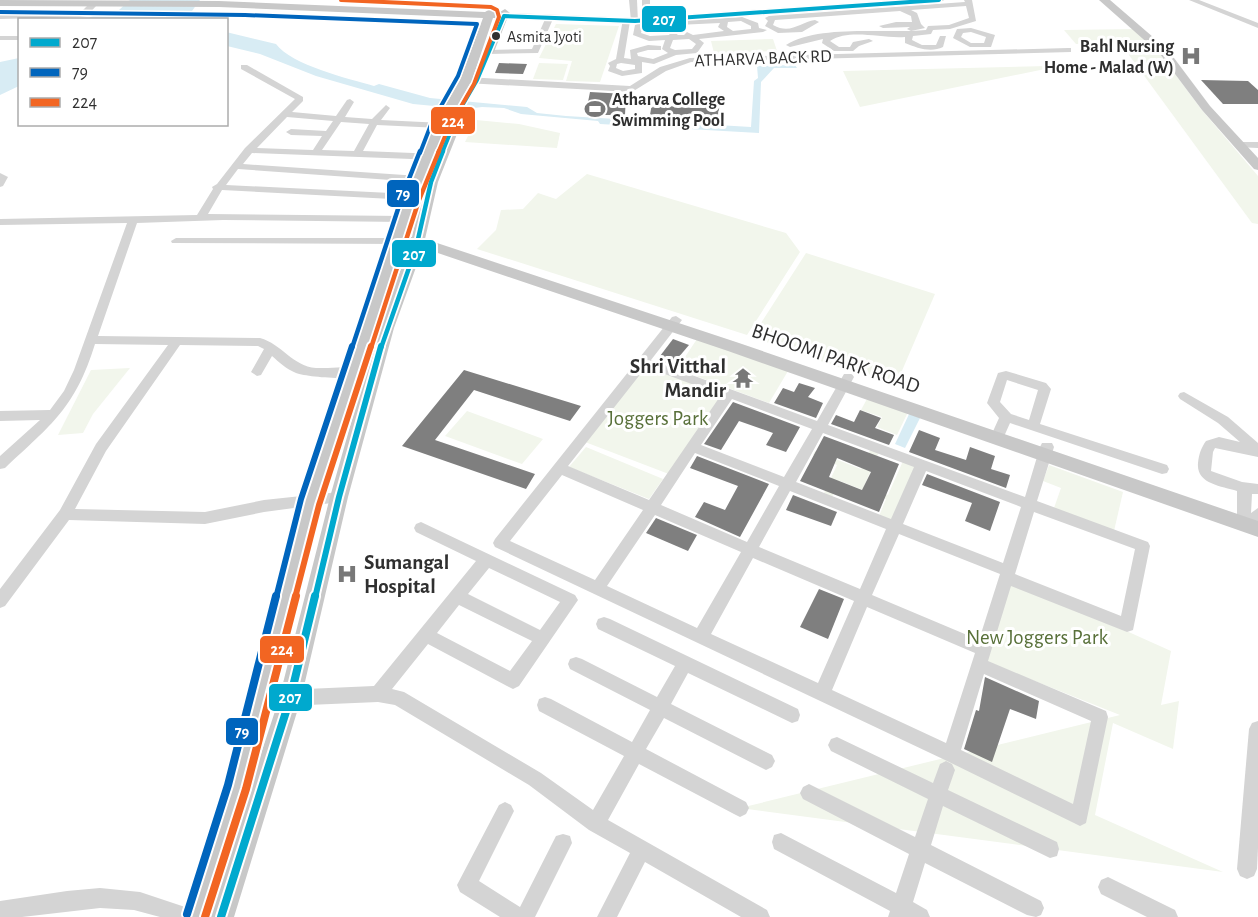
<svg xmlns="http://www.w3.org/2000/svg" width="1258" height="917" font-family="'Alegreya Sans',sans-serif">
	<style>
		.green { fill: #f2f6ec }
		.water { fill: #d8ecf4 }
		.building { fill: #7f7f7f; fill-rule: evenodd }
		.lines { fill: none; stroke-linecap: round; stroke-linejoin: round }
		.minor { fill: #d4d4d4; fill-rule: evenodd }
		.major { fill: #c8c8c8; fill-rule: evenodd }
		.bus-1-far3-casing { stroke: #fff; stroke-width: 7 }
		.bus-1-far2-casing { stroke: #fff; stroke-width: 8 }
		.bus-1-far1-casing { stroke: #fff; stroke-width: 10 }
		.bus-1-casing { stroke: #fff; stroke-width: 12 }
		.bus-2-far3-casing { stroke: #fff; stroke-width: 7 }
		.bus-2-far2-casing { stroke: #fff; stroke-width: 8 }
		.bus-2-far1-casing { stroke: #fff; stroke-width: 10 }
		.bus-2-casing { stroke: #fff; stroke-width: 12 }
		.bus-3-far3-casing { stroke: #fff; stroke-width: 7 }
		.bus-3-far2-casing { stroke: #fff; stroke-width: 8 }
		.bus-3-far1-casing { stroke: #fff; stroke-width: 10 }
		.bus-3-casing { stroke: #fff; stroke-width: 12 }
		.bus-1-far3 { stroke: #00a9ce; stroke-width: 4 }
		.bus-1-far2 { stroke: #00a9ce; stroke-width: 4.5 }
		.bus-1-far1 { stroke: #00a9ce; stroke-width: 6 }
		.bus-1 { stroke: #00a9ce; stroke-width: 8 }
		.bus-2-far3 { stroke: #0065bd; stroke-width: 4 }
		.bus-2-far2 { stroke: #0065bd; stroke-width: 4.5 }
		.bus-2-far1 { stroke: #0065bd; stroke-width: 6 }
		.bus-2 { stroke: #0065bd; stroke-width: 8 }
		.bus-3-far3 { stroke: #f26522; stroke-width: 4 }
		.bus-3-far2 { stroke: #f26522; stroke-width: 4.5 }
		.bus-3-far1 { stroke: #f26522; stroke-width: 6 }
		.bus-3 { stroke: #f26522; stroke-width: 8 }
		.bus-dot { fill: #303030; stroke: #fff; stroke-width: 2 }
		.labels { text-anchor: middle; stroke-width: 6; stroke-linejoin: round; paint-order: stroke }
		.far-bus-label { font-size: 16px; fill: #303030; stroke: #fff; text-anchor: start }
		.far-poi-label { font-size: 18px; font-weight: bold; fill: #303030; stroke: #fff; text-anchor: end }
		.far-street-label { font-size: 18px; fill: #303030; stroke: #fff }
		.street-label { font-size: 21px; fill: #303030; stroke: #fff }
		.poi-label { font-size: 21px; font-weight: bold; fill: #303030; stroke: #fff; text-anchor: end }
		.park-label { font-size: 21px; fill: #587039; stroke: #fff }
		.line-badge { stroke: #fff; stroke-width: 2 }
		.badge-label { font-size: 16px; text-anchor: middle; font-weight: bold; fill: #fff }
	</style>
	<rect width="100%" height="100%" fill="#fff"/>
	<!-- green -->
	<g class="green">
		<polygon points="556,24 619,26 600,82 566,81 572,61 539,58"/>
		<polygon points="1135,29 1147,43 1076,44 1064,30"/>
		<polygon points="773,39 777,51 714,53 711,41"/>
		<polygon points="1157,50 1201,109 1258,176 1258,224 1252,223 1126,51"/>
		<polygon points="539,63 568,64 563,80 533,79"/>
		<polygon points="1048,66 1050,68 860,107 843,71"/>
		<polygon points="476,120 519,124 560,133 557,148 465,142"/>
		<polygon points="587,174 786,233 800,252 747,335 477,249 496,230 501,210 523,209 538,193 556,199"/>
		<polygon points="806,253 935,294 895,387 752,337"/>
		<polygon points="697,339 788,371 769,403 677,369"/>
		<polygon points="643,364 728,395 674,476 585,442"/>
		<polygon points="130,368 93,414 83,433 58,435 91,370"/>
		<polygon points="868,397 908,412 897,435 877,427 882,417 861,410"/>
		<polygon points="467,411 543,439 522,464 445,436"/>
		<polygon points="586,447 663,479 649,499 569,467"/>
		<polygon points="871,448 879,452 864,486 888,495 903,461 915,466 891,521 879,516 886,499 840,481 832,497 824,493 837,465 813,455 815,451 861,469"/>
		<polygon points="1049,465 1123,492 1114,531 1054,508 1061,488 1043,481"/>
		<polygon points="1006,577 1171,651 1161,705 1179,701 1173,749 1113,723 1095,815 1223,872 740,808 1120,715 987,662"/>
	</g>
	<!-- water -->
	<g class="water">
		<polygon points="130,0 200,0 192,11 197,19 84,20 102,12 119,10"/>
		<path d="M226 32 276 44C291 65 350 79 374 86L379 84 430 98 527 107 537 113 566 116 751 127 754 81 758 78 757 66 795 65 797 68H774L761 82 759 133 600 124 598 121 521 114 504 108 482 107 466 109 413 104 316 76 260 54 227 46Z"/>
		<polygon points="19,58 19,86 0,95 0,62"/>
		<polygon points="910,412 921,416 905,448 895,444"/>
	</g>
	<!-- building -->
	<g class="building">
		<polygon points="499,63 527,64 523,74 495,73"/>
		<polygon points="1201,80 1248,81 1258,90 1258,104 1223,104"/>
		<polygon points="590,92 626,94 625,115 602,115 605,104 588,102"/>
		<polygon points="653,97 667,98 666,106 704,108 704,100 720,100 718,119 650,115"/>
		<polygon points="673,339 689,345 672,365 657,360"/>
		<polygon points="464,370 581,406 570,421 474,390 435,440 535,474 526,489 402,446"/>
		<polygon points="799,383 815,388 808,397 823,403 816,418 774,403 783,388 794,392"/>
		<polygon points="733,402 800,427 786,452 766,445 773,433 739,421 721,450 704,444"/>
		<polygon points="860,410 881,418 875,428 894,435 889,445 831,424 836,415 854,422"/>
		<polygon points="919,430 940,438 935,450 966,460 970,447 995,456 991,469 1010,475 1006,488 909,452"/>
		<path d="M824 436 899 464 879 512 800 481ZM837 458 871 472 862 490 829 477Z"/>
		<polygon points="697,456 769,484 740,537 695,517 704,502 725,510 738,486 690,468"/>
		<polygon points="927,474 1000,502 990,531 965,521 972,503 922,485"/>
		<polygon points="793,495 837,512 831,526 786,510"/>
		<polygon points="656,518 697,535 688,551 646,533"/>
		<polygon points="819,589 844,599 828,639 800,627"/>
		<polygon points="985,677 1039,701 1036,719 1010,709 992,762 964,749 976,710 979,711"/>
	</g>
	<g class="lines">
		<!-- minor -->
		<g class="minor">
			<polygon points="629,0 637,0 638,23 631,21"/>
			<polygon points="642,0 650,0 650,20 646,22 642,20"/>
			<path d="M964 0H972L976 21 950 29 933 30 931 34 913 36 912 40 922 45H936L940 36H946L943 47C931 53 917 48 905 43V37C882 39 850 28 830 41L839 47H850L853 42 869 39 873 41 859 46 853 51H834L822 43 823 39 790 47 786 45C819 24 886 34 926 30L928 26 949 25 969 18 966 6 911 10 917 13 921 24 925 28 911 31 907 29 910 27 883 28 879 26 896 22H912L911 16 900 11 775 20 773 25C791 35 800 22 815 20L819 22 802 32 778 33 765 26 768 21 765 18 769 16 965 2Z"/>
			<polygon points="1189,0 1199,0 1258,23 1258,28"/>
			<polygon points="89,4 96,6 87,16 80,17 0,19 0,15 80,13"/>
			<polygon points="546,17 553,19 538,53 489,54 485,52 489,50 532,49"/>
			<path d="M670 17 675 21 742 17 758 23 759 28 767 30 763 32 699 39 704 43 697 53 676 55 654 64 642 62V73L622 76 608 71 610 66 608 63 616 59 623 19 630 21 624 58 631 59 630 50 648 45 661 46V50H648L637 53 638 56 653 59 668 53 662 49 665 40 649 41 633 35 635 25 639 23 668 21 666 19ZM741 21 751 26V29L733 31 727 27 728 22ZM720 23 718 27 724 31 693 35 687 32 684 35H677L680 31 677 25ZM670 25 672 31 669 35 650 36 641 33 643 27ZM689 39 696 44 692 49 675 50 670 48 673 40ZM621 63 635 65V69L623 71 616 68 617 64Z"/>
			<path d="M971 28 995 35 991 47H970L953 38 957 29ZM971 32 986 37 984 43H971L961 37 963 33Z"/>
			<rect x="0" y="36" width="20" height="4"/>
			<polygon points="1068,48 1071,48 1071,52 691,62 666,71 632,92 466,83 462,80 466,77 630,86 660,67 690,58"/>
			<path d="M241 65H247L303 97V101L292 112 336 116 347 100 350 99 354 102 345 117 372 119 386 105 390 108 381 120 443 123 444 125 440 128 377 125 363 151 438 154 443 157 438 160 252 153 243 164 419 176 424 179 419 182 238 169 226 185 411 194 416 197 411 200 222 190 208 214 403 216 408 219 403 222 223 220 137 223 98 336 260 338C282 344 292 366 316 368 330 369 373 363 380 371 370 382 310 378 296 373 286 369 279 362 272 356L261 375 257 376 251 372 264 349 258 346 180 345 106 451 75 509 205 512 264 500 339 492 344 493 346 497 344 501 339 502 264 512 205 524 69 520 5 606 0 608V589L60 510 96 444 168 345 95 344C75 408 52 424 5 468L0 469V456L40 420 0 421V411L50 410 64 391 74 370 127 223 0 225V219L197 215 213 189 212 187 217 184 245 148 295 99 241 69ZM287 117 333 121 326 131 291 129 286 132 291 135 322 136 313 150 257 148ZM341 122 369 124 354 151 322 150Z"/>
			<polygon points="1239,142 1258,142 1258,148 1236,147 1236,143"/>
			<polygon points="0,173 8,177 3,186 0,187"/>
			<polygon points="176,238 397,238 402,241 397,244 172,243 171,241"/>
			<path d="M676 316 682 320 651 360 817 421 844 374H852L854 377 828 425 1025 497 1040 447 1042 443H1052L1054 447 1037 501 1148 542 1150 546 1133 630 1127 632 1011 586 988 661 1106 711 1108 717 1086 823 1080 826 1074 823 945 760 495 547 493 543 495 539 672 317ZM646 367 721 395 649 500 568 466ZM732 399 812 429 784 477 701 445ZM823 433 914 467 891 519 796 482ZM695 453 779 486 747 542 661 505ZM926 471 1021 507 1003 563 903 524ZM562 475 643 510 595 580 510 541ZM790 491 886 529 860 589 759 547ZM1034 512 1135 549 1121 616 1015 574ZM655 515 741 552 697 628 607 586ZM899 534 1000 574 979 640 872 595ZM753 558 854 601 818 683 711 634ZM867 607 975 653 946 743 832 690ZM984 674 1091 721 1073 804 961 750Z"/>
			<path d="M1006 371 1046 383 1051 389 1040 424 1167 465 1169 469 1167 473 1162 474 1010 423 1002 441H992L990 438 999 418 987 403 998 373ZM1007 380 1038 390 1029 420 1011 414 1000 402Z"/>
			<path d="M1184 392 1228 417 1258 443V457L1215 448 1213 452 1211 471 1242 482 1258 484V494H1252L1251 513 1258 508V535L1252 533 1250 526 1244 530 1239 528 1237 524V491C1221 486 1196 484 1198 463 1199 454 1201 448 1206 441L1219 437 1240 442 1218 423 1180 399 1178 396 1180 393Z"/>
			<path d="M421 522 575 595 578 600 519 686 513 689 507 686 428 644 392 689 404 692 541 773 593 810 624 756 539 711 537 705 539 699 545 697 551 699 632 742 650 710 570 669 568 664 570 659 576 657 582 659 657 697 675 666 598 629 596 624 598 619 604 617 610 619 798 709 800 715 798 721 792 723 688 673 671 704 772 755 775 761 772 767 766 770 760 767 664 718 646 749 746 802 749 808 746 814 740 817 734 814 639 764 608 820 767 910 770 917H741L645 862 617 917H597L630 853 589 830 529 785 395 705 378 702 261 707 255 705 253 699 255 693 261 691 374 686 476 561 416 532 414 528 416 524ZM489 568 560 602 540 630 468 594ZM459 605 532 641 510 671 437 633Z"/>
			<polygon points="1258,721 1258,848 1257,869 1254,876 1247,879 1240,876 1237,869 1249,729 1252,723"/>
			<polygon points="837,737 933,783 940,764 946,761 952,764 955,770 948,790 1057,842 1059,849 1057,856 1050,858 943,806 931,845 1041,901 1044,908 1041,915 1036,917 1027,915 925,863 913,902 927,910 930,917 888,917 890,911 774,849 772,842 774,835 781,833 896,893 909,854 803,799 800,793 803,787 809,784 915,837 928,799 831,751 828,745 831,739"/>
			<polygon points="505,802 511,805 514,811 479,881 520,907 556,836 563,834 570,836 572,843 535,917 500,917 460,892 457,885 499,805"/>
			<polygon points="1108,877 1175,910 1178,917 1147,917 1101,894 1098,887 1101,880"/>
			<polygon points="100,888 140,892 194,910 197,917 160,917 134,910 100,908 22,917 0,917 0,901 67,891"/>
		</g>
		<!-- major -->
		<g class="major">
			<path d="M0 0 219 1 485 12 490 9 500 12 505 9 510 13 635 18 896 0H944L939 3 635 24 507 19 494 52 489 55 484 52 497 18H493L472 80 446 125 404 237H412L424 182 455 109 457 107H465L467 109 438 182 425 239 739 343 1258 521V537L728 351 423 248 394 328 348 497 301 699 234 917H183L225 787 301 502 396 219 434 125 460 80 483 18 219 7 0 6ZM402 244 410 245 409 248 378 328 330 497 279 699 229 851 249 787 319 502Z"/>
			<polygon points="1099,0 1110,0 1168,50 1210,106 1258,158 1258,170 1254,169 1202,110 1160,54"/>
		</g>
		<!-- bus-1-far3 casing -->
		<g class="bus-1-far3-casing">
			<polyline id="bus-1-far3" points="442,153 459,111 477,80 504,16 635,21 939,0"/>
		</g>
		<!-- bus-1-far2 casing -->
		<g class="bus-1-far2-casing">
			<polyline id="bus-1-far2" points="381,348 416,248 431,182 443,151"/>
		</g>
		<!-- bus-1-far1 casing -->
		<g class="bus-1-far1-casing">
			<polyline id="bus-1-far1" points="315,598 339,497 381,346"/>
		</g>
		<!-- bus-1 casing -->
		<g class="bus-1-casing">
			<polyline id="bus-1" points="221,917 290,699 315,596"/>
		</g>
		<!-- bus-2-far3 casing -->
		<g class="bus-2-far3-casing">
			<polyline id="bus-2-far3" points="0,12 245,15 477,24 458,76 432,122 420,153"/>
		</g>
		<!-- bus-2-far2 casing -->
		<g class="bus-2-far2-casing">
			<polyline id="bus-2-far2" points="352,348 403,194 420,151"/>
		</g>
		<!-- bus-2-far1 casing -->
		<g class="bus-2-far1-casing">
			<polyline id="bus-2-far1" points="276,598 301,499 352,346"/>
		</g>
		<!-- bus-2 casing -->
		<g class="bus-2-casing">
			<polyline id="bus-2" points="187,914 228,785 276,596"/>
		</g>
		<!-- bus-3-far3 casing -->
		<g class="bus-3-far3-casing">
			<polyline id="bus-3-far3" points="341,0 491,7 497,10 499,17 474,84 448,129 438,153"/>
		</g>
		<!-- bus-3-far2 casing -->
		<g class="bus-3-far2-casing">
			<polyline id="bus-3-far2" points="371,348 419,200 439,151"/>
		</g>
		<!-- bus-3-far1 casing -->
		<g class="bus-3-far1-casing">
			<polyline id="bus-3-far1" points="295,598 319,505 371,346"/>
		</g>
		<!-- bus-3 casing -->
		<g class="bus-3-casing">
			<polyline id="bus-3" points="205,917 246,789 296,596"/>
		</g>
		<!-- bus-1-far3 -->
		<use href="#bus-1-far3" class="bus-1-far3"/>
		<!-- bus-1-far2 -->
		<use href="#bus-1-far2" class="bus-1-far2"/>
		<!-- bus-1-far1 -->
		<use href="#bus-1-far1" class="bus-1-far1"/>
		<!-- bus-1 -->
		<use href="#bus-1" class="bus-1"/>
		<!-- bus-2-far3 -->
		<use href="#bus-2-far3" class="bus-2-far3"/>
		<!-- bus-2-far2 -->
		<use href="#bus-2-far2" class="bus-2-far2"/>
		<!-- bus-2-far1 -->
		<use href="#bus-2-far1" class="bus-2-far1"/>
		<!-- bus-2 -->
		<use href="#bus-2" class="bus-2"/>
		<!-- bus-3-far3 -->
		<use href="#bus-3-far3" class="bus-3-far3"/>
		<!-- bus-3-far2 -->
		<use href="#bus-3-far2" class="bus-3-far2"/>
		<!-- bus-3-far1 -->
		<use href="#bus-3-far1" class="bus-3-far1"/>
		<!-- bus-3 -->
		<use href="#bus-3" class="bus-3"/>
	</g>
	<!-- icons -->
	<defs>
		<g id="hospital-bare" transform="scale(1.62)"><path d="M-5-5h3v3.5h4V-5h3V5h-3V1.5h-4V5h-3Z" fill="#787878" stroke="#fff" stroke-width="2.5" paint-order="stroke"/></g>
		<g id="stadium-bare" transform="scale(1.62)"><path d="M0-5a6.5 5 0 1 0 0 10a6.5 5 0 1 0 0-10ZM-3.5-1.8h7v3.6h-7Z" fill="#787878" stroke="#fff" stroke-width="2.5" paint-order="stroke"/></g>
		<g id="temple-bare" transform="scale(1.62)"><path d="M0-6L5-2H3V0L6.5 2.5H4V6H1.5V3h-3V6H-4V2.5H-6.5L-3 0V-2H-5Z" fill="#787878" stroke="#fff" stroke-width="2.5" paint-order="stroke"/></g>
	</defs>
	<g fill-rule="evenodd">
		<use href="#hospital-bare" x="1191" y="56"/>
		<use href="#stadium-bare" x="595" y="109"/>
		<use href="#temple-bare" x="743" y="378"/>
		<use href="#hospital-bare" x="347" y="574"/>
	</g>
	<!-- markers -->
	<circle class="bus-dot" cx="496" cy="36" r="5"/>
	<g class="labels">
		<!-- far-bus labels -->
		<g class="far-bus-label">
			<text x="507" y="42">Asmita Jyoti</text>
		</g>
		<!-- far-poi labels -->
		<g class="far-poi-label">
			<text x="1174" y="52">Bahl Nursing<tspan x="1174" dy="21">Home - Malad (W)</tspan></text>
			<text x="612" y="105" text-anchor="start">Atharva College<tspan x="612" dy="21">Swimming Pool</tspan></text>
		</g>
		<!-- far-street labels -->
		<g class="far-street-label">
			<text transform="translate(763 58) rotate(-2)" y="6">ATHARVA BACK RD</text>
		</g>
		<!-- street labels -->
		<g class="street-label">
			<text transform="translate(836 358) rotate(19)" y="7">BHOOMI PARK ROAD</text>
		</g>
		<!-- poi labels -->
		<g class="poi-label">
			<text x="726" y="373">Shri Vitthal<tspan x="726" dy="24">Mandir</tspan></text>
			<text x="364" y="569" text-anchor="start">Sumangal<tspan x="364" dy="24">Hospital</tspan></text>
		</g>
		<!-- park labels -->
		<g class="park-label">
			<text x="658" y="425">Joggers Park</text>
			<text x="1037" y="644">New Joggers Park</text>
		</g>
	</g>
	<g class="line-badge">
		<rect x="641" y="5" width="46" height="28" rx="6" fill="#00a9ce"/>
		<rect x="430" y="106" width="46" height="29" rx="6" fill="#f26522"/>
		<rect x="386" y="179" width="34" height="29" rx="6" fill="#0065bd"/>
		<rect x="391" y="239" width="46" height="29" rx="6" fill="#00a9ce"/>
		<rect x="259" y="635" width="46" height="29" rx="6" fill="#f26522"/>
		<rect x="268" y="683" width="45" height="29" rx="6" fill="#00a9ce"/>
		<rect x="225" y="717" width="34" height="29" rx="6" fill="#0065bd"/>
	</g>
	<g class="badge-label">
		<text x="664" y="25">207</text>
		<text x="453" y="127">224</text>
		<text x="403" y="199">79</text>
		<text x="414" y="260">207</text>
		<text x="282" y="655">224</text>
		<text x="290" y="703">207</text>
		<text x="242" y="737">79</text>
	</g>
	<!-- legend -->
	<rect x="18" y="18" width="210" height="108" fill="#ffffff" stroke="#acacac" stroke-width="1.5"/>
	<rect x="30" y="38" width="30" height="9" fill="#00a9ce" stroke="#acacac" stroke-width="1.5"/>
	<text x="72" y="48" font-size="18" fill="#303030">207</text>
	<rect x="30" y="68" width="30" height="9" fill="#0065bd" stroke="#acacac" stroke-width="1.5"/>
	<text x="72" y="78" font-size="18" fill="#303030">79</text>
	<rect x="30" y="98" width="30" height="9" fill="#f26522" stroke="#acacac" stroke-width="1.5"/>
	<text x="72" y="108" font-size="18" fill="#303030">224</text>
</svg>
